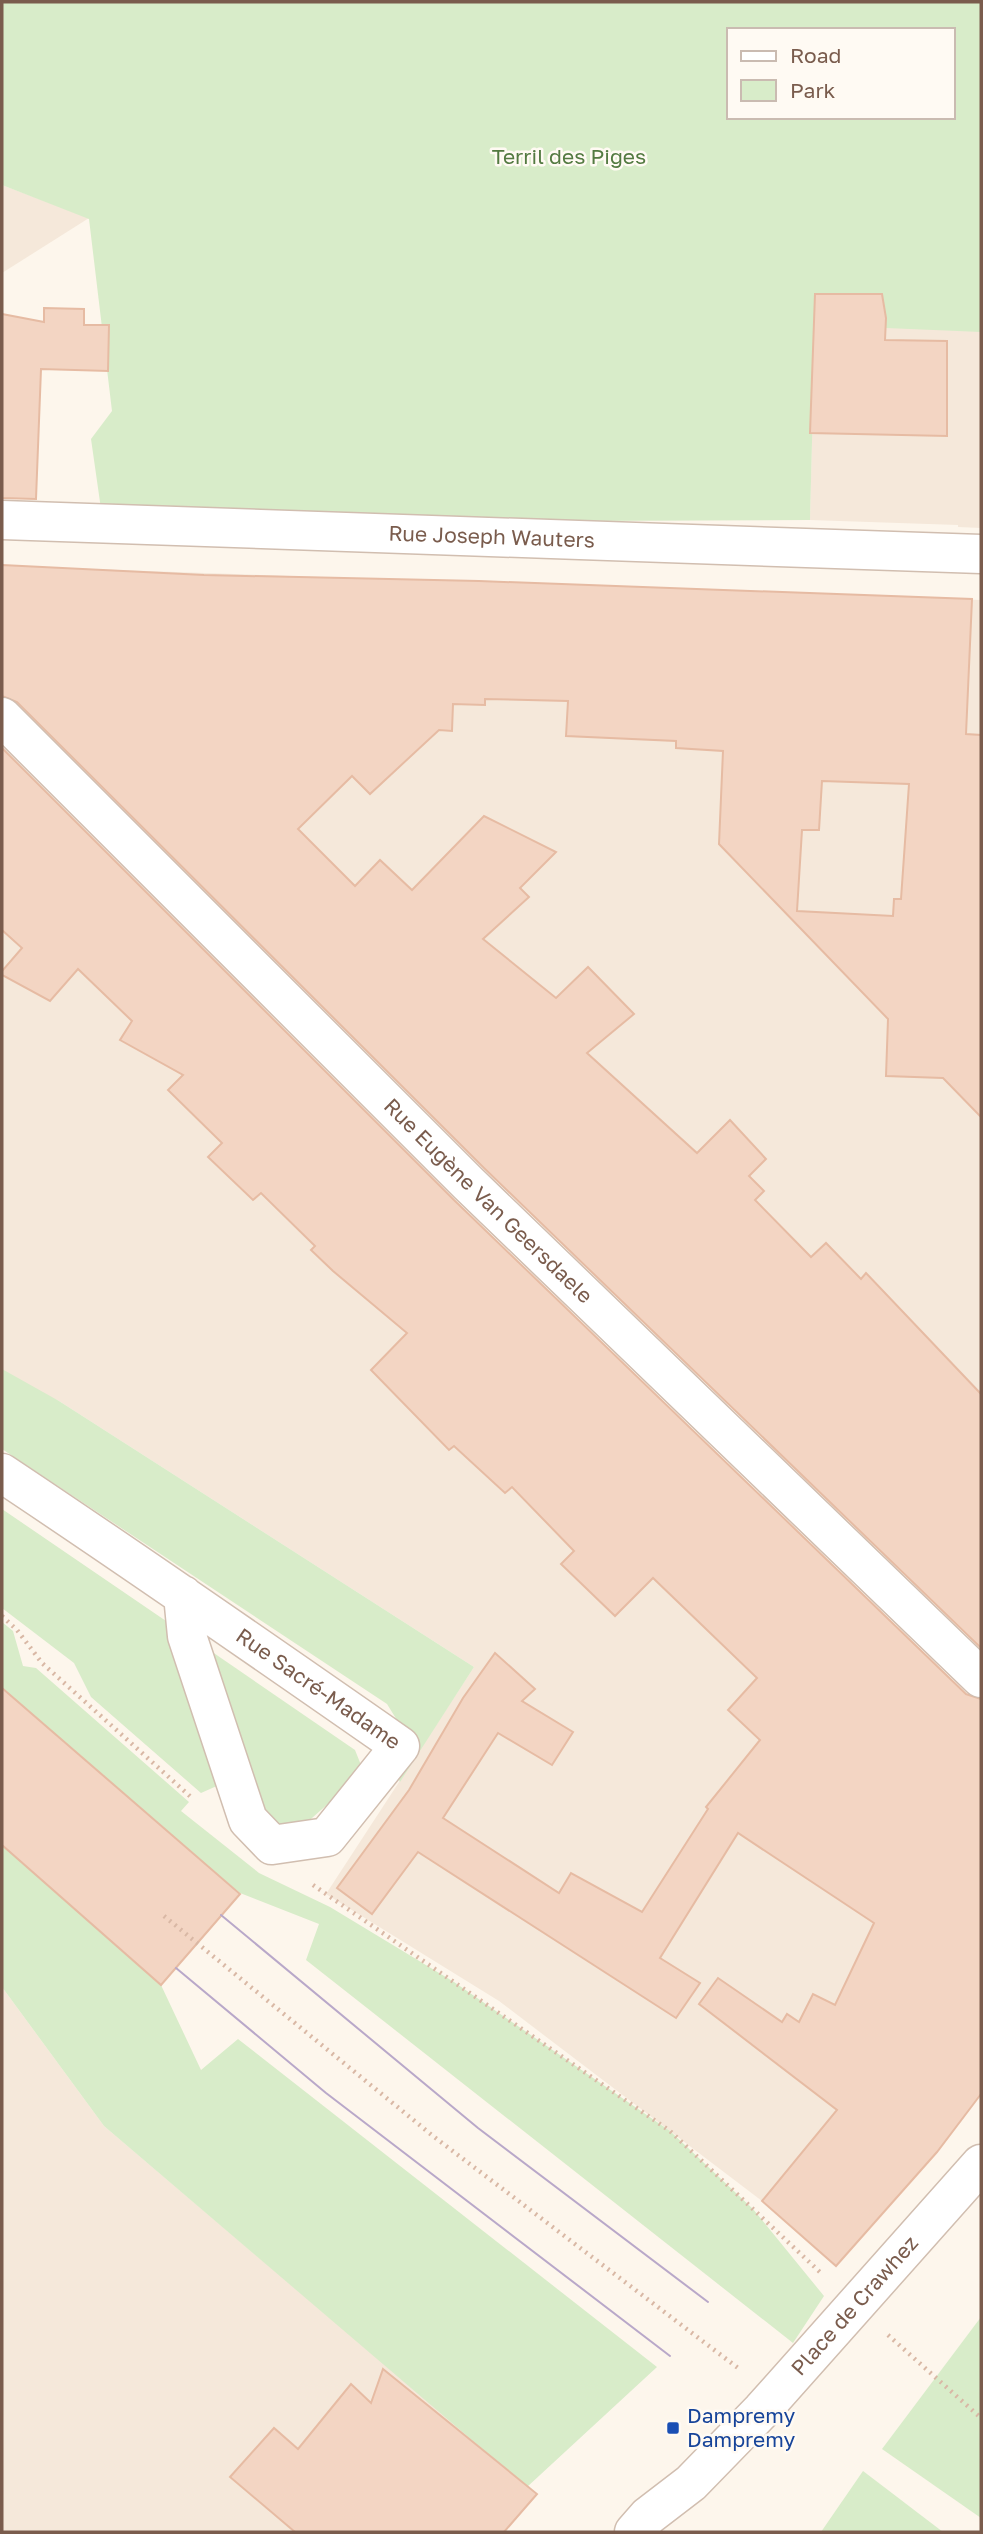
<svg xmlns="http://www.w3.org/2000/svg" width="983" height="2534" font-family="'Golos Text',sans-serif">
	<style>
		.residential { fill: #f5e8da }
		.green { fill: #d8ecc9; fill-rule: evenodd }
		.building { fill: #f3d5c3; stroke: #e6bba3; stroke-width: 2; fill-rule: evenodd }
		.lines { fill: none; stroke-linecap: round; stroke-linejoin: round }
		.minor-casing { stroke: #d1beb0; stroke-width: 41 }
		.path { stroke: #d9b8a5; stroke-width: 4.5; stroke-dasharray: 2 5; stroke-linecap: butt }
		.minor { stroke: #fff; stroke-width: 38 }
		.tram { stroke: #b9a8c9; stroke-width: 2 }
		.transit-dot { fill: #1a4fb4; stroke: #fffaf3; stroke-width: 2.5 }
		.labels { text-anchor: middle; stroke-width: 5; stroke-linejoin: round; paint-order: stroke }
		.park-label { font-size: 21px; fill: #537a41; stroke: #fffaf3 }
		.street-label { font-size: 21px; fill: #7a5c4d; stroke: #fffaf3 }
		.transit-label { font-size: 21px; fill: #164399; stroke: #fffaf3; text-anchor: start }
	</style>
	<rect width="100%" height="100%" fill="#fdf6ec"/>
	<!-- residential -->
	<g class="residential">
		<polygon points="2,185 89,218 2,273"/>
		<polygon points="981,277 981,528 958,527 958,525 810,520 815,315"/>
		<polygon points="2,566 981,600 981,1635 2,675"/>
		<polygon points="2,767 981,1727 981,2093 936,2152 836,2266 762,2201 499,2001 326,1894 474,1667 59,1401 2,1375"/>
		<polygon points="2,1987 104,2126 537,2494 504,2532 2,2532"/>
	</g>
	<!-- green -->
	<g class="green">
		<path d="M2 2H981V332L815 325 810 520 103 523 91 439 112 411 89 219 2 185ZM729 30H953V117H729Z"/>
		<polygon points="2,1369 59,1401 474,1667 400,1782 394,1770 408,1738 387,1704 2,1449"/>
		<polygon points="2,1509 166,1621 219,1785 201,1793 91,1697 74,1663 2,1608"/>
		<polygon points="2,1622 13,1631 23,1666 36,1668 189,1802 181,1811 259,1873 330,1907 454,1982 670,2131 753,2209 824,2296 793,2343 306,1960 319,1924 240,1893 2,1694"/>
		<polygon points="205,1647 355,1750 361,1765 355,1780 295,1833 262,1824"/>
		<polygon points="2,1843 161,1985 201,2070 238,2039 657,2367 527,2487 104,2126 2,1987"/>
		<polygon points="981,2317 981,2518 882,2449"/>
		<polygon points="863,2471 943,2532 821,2532"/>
	</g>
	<!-- building -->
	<g class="building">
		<polygon points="815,294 882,294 886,318 885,340 947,341 947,436 810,433"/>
		<polygon points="44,308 84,309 84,325 109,325 108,371 41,369 36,499 2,498 2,314 44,322"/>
		<path d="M2 565 204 575 479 581 972 599 966 734 981 735V1117L943 1078 886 1076 888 1019 719 844 723 751 676 748V741L566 736 568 701 485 699V705L453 704 452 731 439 730 370 794 352 776 298 829 355 886 380 860 412 890 484 816 556 852 520 888 529 897 483 939 556 998 588 967 634 1014 587 1053 697 1153 730 1120 766 1159 749 1176 764 1191 755 1200 811 1257 826 1243 861 1279 866 1273 981 1394V1648L484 1168 17 702 2 696ZM822 781 909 784 901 899H894L893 916 797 911 802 830H819Z"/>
		<polygon points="2,748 454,1200 966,1694 981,1699 981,2094 937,2152 836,2266 762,2201 837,2110 699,2004 718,1978 782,2022 787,2014 799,2022 813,1994 835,2005 874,1923 738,1833 660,1958 700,1983 676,2018 418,1852 372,1914 337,1888 409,1790 463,1698 495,1653 535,1689 522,1701 573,1732 552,1765 498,1733 443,1818 559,1893 571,1873 642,1912 708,1809 706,1807 760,1740 728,1710 757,1678 653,1578 615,1616 561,1564 574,1551 512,1487 505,1493 454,1446 449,1450 371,1370 407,1333 333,1271 311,1250 315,1246 261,1193 253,1200 208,1157 222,1143 168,1090 183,1075 120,1040 132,1021 78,969 50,1001 2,975 2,971 22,948 2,930"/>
		<polygon points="2,1688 240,1894 161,1985 2,1845"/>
		<polygon points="383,2369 537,2494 504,2532 295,2532 230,2477 274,2428 298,2449 351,2384 371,2403"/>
	</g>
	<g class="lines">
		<!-- minor casing -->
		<g class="minor-casing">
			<g id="minor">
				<path id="s1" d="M2 520 981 554"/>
				<path id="s2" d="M2 717 469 1184 981 1678"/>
				<path id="s3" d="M2 1473C136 1562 268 1654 400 1746L327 1837 272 1845 248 1820 187 1636 183 1595"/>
				<path id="s4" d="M634 2532 648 2516 691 2483 762 2410 981 2164"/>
			</g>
		</g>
		<!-- path -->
		<g class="path">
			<polyline points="2,1616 17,1630 42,1663 192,1798"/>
			<polyline points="313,1885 670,2131 822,2274"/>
			<polyline points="164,1916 433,2136 738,2368"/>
			<polyline points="888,2335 981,2418"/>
		</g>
		<!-- minor -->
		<use href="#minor" class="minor"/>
		<!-- tram -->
		<g class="tram">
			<polyline points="221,1915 478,2128 708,2302"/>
			<polyline points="176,1968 326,2093 670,2356"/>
		</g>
	</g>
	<!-- markers -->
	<rect class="transit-dot" x="666" y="2421" width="14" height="14" rx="3.5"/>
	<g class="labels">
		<!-- park labels -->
		<g class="park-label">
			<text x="569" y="164">Terril des Piges</text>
		</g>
		<!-- street labels -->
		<g class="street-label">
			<text dy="7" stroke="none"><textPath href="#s1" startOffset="490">Rue Joseph Wauters</textPath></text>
			<text dy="7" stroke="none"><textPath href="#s2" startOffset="686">Rue Eugène Van Geersdaele</textPath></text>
			<text dy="7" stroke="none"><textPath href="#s3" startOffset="383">Rue Sacré-Madame</textPath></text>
			<text dy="7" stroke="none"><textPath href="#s4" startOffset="317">Place de Crawhez</textPath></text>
		</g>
		<!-- transit labels -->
		<g class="transit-label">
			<text x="687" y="2423">Dampremy<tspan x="687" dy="24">Dampremy</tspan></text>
		</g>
	</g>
	<!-- border -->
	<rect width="983" height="2534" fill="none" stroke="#7a5c4d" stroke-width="7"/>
	<!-- legend -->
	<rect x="727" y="28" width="228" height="91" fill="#fffaf3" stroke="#cabbb1" stroke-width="2"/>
	<rect x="741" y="51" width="35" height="10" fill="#ffffff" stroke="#cabbb1" stroke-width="2"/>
	<text x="790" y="63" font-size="21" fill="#7a5c4d">Road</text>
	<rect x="741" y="80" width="35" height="21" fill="#d8ecc9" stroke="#cabbb1" stroke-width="2"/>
	<text x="790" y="98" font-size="21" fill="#7a5c4d">Park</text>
</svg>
